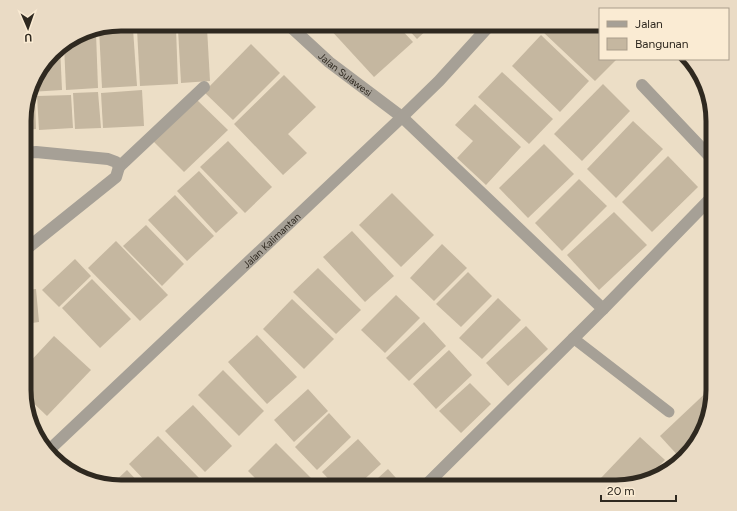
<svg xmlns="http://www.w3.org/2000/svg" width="737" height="511" font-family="Figtree,sans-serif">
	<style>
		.building { fill: #c5b7a0 }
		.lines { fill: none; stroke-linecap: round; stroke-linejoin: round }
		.lane { stroke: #a6a096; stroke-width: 11 }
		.street { stroke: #a6a096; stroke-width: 12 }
		.labels { text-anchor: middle; stroke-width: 3; stroke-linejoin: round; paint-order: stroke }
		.street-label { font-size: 10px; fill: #2f2920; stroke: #faebd3 }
		.rim { fill: none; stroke: #2f2920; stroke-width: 5 }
	</style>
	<rect width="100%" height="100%" fill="#ecdec6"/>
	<!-- building -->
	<g class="building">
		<polygon points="595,24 600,29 600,59 617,59 595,81 542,31 548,25"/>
		<polygon points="398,26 413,42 374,77 328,27"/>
		<polygon points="405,26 431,26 417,39"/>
		<polygon points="176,28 178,84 140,86 137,29"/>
		<polygon points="207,28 210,81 181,83 178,29"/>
		<polygon points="99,29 133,29 137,86 102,88"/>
		<polygon points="96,33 98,88 66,90 64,44 81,34"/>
		<polygon points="541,35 589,81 560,112 512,66"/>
		<polygon points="251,44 280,73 233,120 204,92"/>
		<polygon points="60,46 62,90 30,92 37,73 57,48"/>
		<polygon points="692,64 703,78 703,79 690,67"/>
		<polygon points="502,72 553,119 529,144 478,97"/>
		<polygon points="284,75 316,107 288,134 307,153 283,175 234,124"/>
		<polygon points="603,84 630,111 582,161 554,134"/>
		<polygon points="142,90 144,126 103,128 101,93"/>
		<polygon points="98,92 101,128 75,129 73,93"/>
		<polygon points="71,95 73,128 39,130 37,96"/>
		<polygon points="35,98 36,129 25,130 25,108 28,99"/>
		<polygon points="196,99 228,130 184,172 153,141"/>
		<polygon points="475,104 521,147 486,185 457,158 473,141 455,125"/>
		<polygon points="633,121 663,149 616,198 587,169"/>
		<polygon points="228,141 272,187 245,213 200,167"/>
		<polygon points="544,144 574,174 528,218 499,188"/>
		<polygon points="668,156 698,187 652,232 622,202"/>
		<polygon points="30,171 32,209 25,209 25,172"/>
		<polygon points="199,171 238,213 216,233 177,191"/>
		<polygon points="579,179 607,206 562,251 535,223"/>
		<polygon points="392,193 434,235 401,267 359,225"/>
		<polygon points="175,195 214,236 187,261 148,220"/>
		<polygon points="614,212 647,245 599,290 567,255"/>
		<polygon points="146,225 184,264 162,286 123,246"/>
		<polygon points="352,231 394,276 365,302 323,257"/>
		<polygon points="116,241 168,295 140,321 88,268"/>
		<polygon points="442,244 467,268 434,301 410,278"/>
		<polygon points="75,259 91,276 59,307 42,290"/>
		<polygon points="318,268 361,310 336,334 293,292"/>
		<polygon points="468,272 492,296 461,327 436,304"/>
		<polygon points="92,279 131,319 100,348 62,308"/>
		<polygon points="36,289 39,322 25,324 25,290"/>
		<polygon points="396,295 420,318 385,353 361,330"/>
		<polygon points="498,298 521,320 482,359 459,338"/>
		<polygon points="292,299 334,339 304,369 263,329"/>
		<polygon points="424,322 446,346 409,381 386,358"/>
		<polygon points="526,326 548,349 508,386 486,363"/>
		<polygon points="257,335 297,377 267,404 228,362"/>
		<polygon points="54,336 91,370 47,416 25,395 25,367"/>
		<polygon points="449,350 472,375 436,409 413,384"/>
		<polygon points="223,370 264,411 239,436 198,395"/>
		<polygon points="470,383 491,404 461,433 439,411"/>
		<polygon points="713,386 713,396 693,449 681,459 660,436"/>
		<polygon points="308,389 328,411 294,442 274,420"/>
		<polygon points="193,405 232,446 205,472 165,431"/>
		<polygon points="329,413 351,437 317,470 295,447"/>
		<polygon points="158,436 199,478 189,487 151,487 129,464"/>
		<polygon points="640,437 665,460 645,480 616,487 608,487 600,479"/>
		<polygon points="358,439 381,464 356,487 336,487 322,472"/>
		<polygon points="276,443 320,487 264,487 248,471"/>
		<polygon points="388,469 404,487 368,487"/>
		<polygon points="127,470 143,487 115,487 111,485"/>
	</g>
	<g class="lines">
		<!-- lane -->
		<polyline class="lane" points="573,338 669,412"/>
		<!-- street -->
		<g class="street">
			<path id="s1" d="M291 27 329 62 402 117 603 309 425 486"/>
			<polyline points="642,85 713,160"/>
			<polyline points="119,167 204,87"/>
			<polyline points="25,250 116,177 119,167 116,162 108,159 36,152 25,153"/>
			<polyline points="603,309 713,196"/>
			<path id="s2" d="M48 451 402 117 439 81 490 25"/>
		</g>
	</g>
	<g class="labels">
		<!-- street labels -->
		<g class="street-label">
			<text dy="4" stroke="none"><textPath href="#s1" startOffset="72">Jalan Sulawesi</textPath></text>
			<text dy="4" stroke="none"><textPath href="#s2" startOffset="307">Jalan Kalimantan</textPath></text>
		</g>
	</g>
	<!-- crop -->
	<path d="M0 0H737V511H0ZM121 31H616A90 90 0 0 1 706 121V390A90 90 0 0 1 616 480H121A90 90 0 0 1 31 390V121A90 90 0 0 1 121 31Z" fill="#eadbc5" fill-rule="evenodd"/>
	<path class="rim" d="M121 31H616A90 90 0 0 1 706 121V390A90 90 0 0 1 616 480H121A90 90 0 0 1 31 390V121A90 90 0 0 1 121 31Z"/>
	<!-- legend -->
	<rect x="599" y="8" width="130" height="52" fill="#faebd3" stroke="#a99d8b"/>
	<rect x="607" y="21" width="20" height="6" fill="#a6a096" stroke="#a99d8b"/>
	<text x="635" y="28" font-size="12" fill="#2f2920">Jalan</text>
	<rect x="607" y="38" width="20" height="12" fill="#c5b7a0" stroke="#a99d8b"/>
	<text x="635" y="48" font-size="12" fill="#2f2920">Bangunan</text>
	<!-- north arrow -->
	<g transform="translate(28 28) rotate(178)" stroke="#faebd3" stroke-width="3" paint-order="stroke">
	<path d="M0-3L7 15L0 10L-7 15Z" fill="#2f2920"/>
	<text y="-6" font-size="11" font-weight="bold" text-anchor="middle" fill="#2f2920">U</text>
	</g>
	<!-- scale -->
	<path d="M601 495v6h75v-6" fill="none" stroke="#2f2920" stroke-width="2"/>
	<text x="607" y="495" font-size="12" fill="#2f2920" stroke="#faebd3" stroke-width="3" paint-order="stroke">20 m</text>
</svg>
